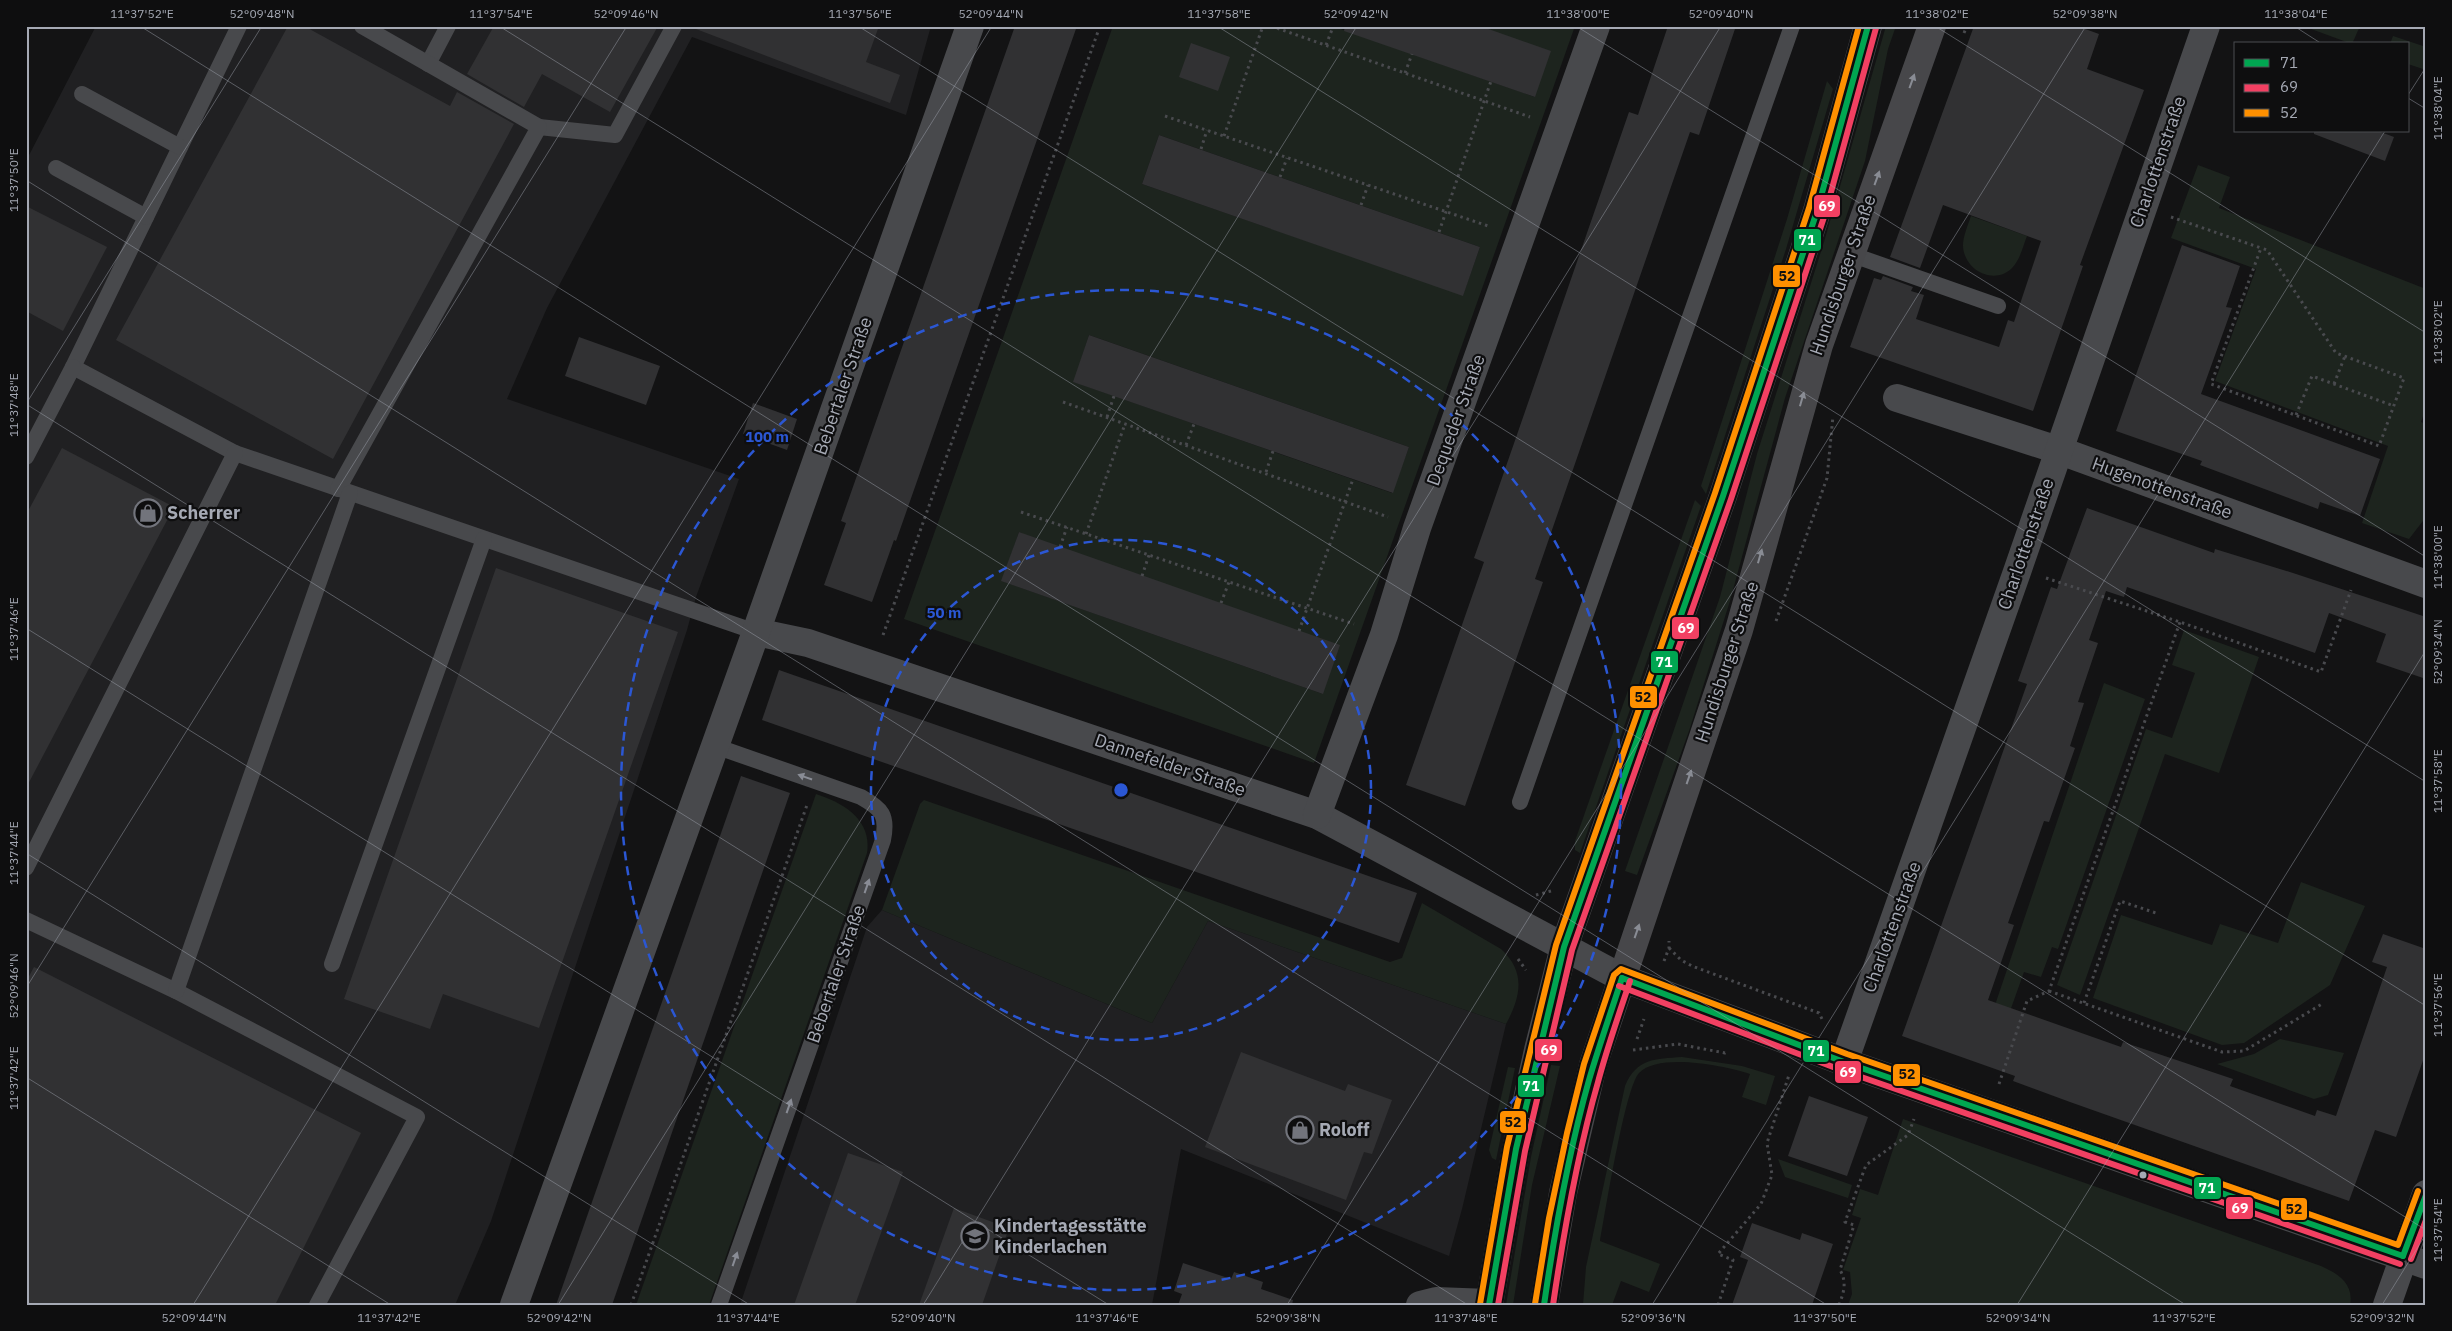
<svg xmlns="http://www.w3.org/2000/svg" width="2452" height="1331" font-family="'IBM Plex Sans',sans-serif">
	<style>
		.built { fill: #202022 }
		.green { fill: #1d241e; fill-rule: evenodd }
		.building { fill: #313133 }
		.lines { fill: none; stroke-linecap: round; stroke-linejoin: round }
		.path { stroke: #494a4e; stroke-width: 3; stroke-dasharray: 2.5 4; stroke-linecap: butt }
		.lane { stroke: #48494c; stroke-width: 16 }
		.street { stroke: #48494c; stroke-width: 28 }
		.secondary { stroke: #47474a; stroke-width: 28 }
		.bus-1-casing { stroke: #0e0e0f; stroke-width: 10 }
		.bus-2-casing { stroke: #0e0e0f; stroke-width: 10 }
		.bus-3-casing { stroke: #0e0e0f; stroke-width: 10 }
		.bus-1 { stroke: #00a651; stroke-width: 6 }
		.bus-2 { stroke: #f24062; stroke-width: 6 }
		.bus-3 { stroke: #ff9000; stroke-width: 6 }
		.oneway { fill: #898c94 }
		.oneway2 { fill: #898c95 }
		.ticks { fill: none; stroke: #a5a9b4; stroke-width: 1; stroke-opacity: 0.45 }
		.ring { fill: none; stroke: #2b57d4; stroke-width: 2.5; stroke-dasharray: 9 6 }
		.bus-dot { fill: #a5a9b4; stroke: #0e0e0f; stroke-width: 2 }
		.labels { text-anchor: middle; stroke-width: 4.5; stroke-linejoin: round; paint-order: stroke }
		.street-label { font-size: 18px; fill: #a5a9b4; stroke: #0e0e0f }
		.poi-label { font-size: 18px; font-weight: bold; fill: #a5a9b4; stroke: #0e0e0f; text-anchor: start }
		.centre { fill: #2b57d4; stroke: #0e0e0f; stroke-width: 2.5 }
		.ring-label { font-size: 15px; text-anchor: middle; font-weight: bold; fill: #2b57d4; stroke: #0e0e0f; stroke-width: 4.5; stroke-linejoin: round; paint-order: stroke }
		.line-badge { stroke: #0e0e0f; stroke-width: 2 }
		.badge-label { font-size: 14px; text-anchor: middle; font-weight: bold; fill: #fff }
		.pale-badge-label { font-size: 14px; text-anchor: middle; font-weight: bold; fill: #111 }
		.neatline { fill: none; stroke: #a5a9b4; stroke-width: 2 }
		.ticks-label { font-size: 12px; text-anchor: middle; fill: #a5a9b4 }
	</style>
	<rect width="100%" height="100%" fill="#131314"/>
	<!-- built -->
	<g class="built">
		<polygon points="96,26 931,26 906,115 692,37 547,308 507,399 739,479 696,597 687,630 491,1221 455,1305 26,1305 26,161"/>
		<polygon points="882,910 1152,1023 1208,921 1506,1024 1462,1209 1449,1256 1181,1149 1152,1305 740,1305 867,927"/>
	</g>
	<!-- green -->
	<g class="green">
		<path d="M1113 26H1332L1535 97 1480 26H1575L1314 763 904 619ZM1159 135 1480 247 1463 295 1142 184ZM1089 335 1409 447 1392 493 1074 382ZM1019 532 1323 694 1002 581Z"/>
		<polygon points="1886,26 1896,26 1888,49 1865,161 1785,398 1730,601 1689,731 1637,875 1625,871 1720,597 1757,454 1824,242"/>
		<polygon points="2303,26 2360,26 2352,44"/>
		<polygon points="2393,36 2426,47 2426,70 2408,64 2408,44 2390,44"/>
		<polygon points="1827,81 1833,89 1786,249 1706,494 1701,486 1787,219"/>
		<polygon points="2198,165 2230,177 2219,208 2426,289 2426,408 2421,422 2426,424 2426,517 2409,539 2362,523 2388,446 2215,381 2256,269 2171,238"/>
		<path d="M1971 216 2027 236C2023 246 2020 260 2012 268 1994 286 1964 270 1963 246 1963 236 1968 225 1971 216Z"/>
		<polygon points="1695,500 1701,506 1580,853 1575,850 1575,841"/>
		<polygon points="2184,630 2259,657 2219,773 2165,754 2080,995 2057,985 2146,729 2172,738 2195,673 2172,665"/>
		<polygon points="2104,683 2145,699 2058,949 2052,947 2041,977 2024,972 2009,1014 1994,1008"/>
		<path d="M816 794C844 803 872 820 867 853L709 1305H636Z"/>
		<path d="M924 800 1390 962 1402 958 1422 903 1501 949C1526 972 1521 996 1506 1024L1208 921 1152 1023 882 910 920 804Z"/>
		<polygon points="2301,882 2365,906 2330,985 2244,1043 2222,1045 2093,998 2121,915 2212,945 2220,924 2278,943"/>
		<polygon points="2280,1039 2344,1053 2328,1095 2314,1099 2217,1064 2254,1054"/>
		<path d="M1682 1057 1742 1066 1775 1076 1766 1105 1742 1097 1750 1074C1726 1066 1659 1052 1639 1073 1625 1088 1605 1214 1600 1241L1660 1264 1649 1292 1621 1281 1612 1305H1583L1586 1267 1625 1086C1637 1058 1655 1059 1682 1057Z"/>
		<polygon points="1551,1065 1560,1066 1532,1185 1513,1305 1506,1305 1531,1157"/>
		<polygon points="1508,1067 1515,1068 1496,1160 1492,1158 1489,1150"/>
		<path d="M1903 1119 2321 1266C2339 1274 2354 1284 2350 1305H1848L1852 1294 1850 1272 1843 1270 1861 1218 1852 1215 1860 1189 1878 1195Z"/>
		<polygon points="1778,1159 1852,1185 1848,1198 1785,1177"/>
	</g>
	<!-- building -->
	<g class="building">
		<polygon points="288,26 304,26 450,106 457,92 514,124 333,459 116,340"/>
		<polygon points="494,26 658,26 610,112 542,74 524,107 467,74"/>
		<polygon points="696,26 879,26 866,62 900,75 890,103 696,29"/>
		<polygon points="1015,26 1077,26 896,541 894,540 872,602 824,585 846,523 841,521"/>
		<polygon points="1345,26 1480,26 1551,51 1535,97 1344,31"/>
		<polygon points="1668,26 1736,26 1699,135 1690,132 1535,579 1543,582 1465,806 1406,785 1484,562 1474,558 1487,521 1629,112 1638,115"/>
		<polygon points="1974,26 2077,26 2099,34 2087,69 2144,90 2080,265 2083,266 2033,411 1850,347 1874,278 1881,280 1883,276 1913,287 1911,291 1924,295 1916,319 1999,347 2008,320 2014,322 2041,241 1943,205 1920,268 1890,257"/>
		<polygon points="1191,43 1230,57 1218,91 1179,77"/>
		<polygon points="2314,131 2378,131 2394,137 2385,161 2314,134"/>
		<polygon points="1159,135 1480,247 1463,296 1142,184"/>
		<polygon points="26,206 107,247 63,331 26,311"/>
		<polygon points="2182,245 2240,266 2226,307 2232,308 2201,394 2380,459 2360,516 2320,502 2318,509 2200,465 2202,461 2116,431"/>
		<polygon points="1089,335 1409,447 1393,493 1073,382"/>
		<polygon points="579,337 660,366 646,405 565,376"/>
		<polygon points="753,403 797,419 787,450 743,434"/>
		<polygon points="62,448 174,507 26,788 26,515"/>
		<polygon points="2087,508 2214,553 2215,549 2293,573 2426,617 2426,679 2376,662 2386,634 2329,613 2315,653 2127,587 2124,597 2106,591 2089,640 2098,643 2078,702 2084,703 2070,746 2075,748 2049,822 2044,821 2008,923 2014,925 1988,1000 2121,1047 2123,1042 2233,1079 2230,1086 2315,1116 2317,1110 2336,1116 2387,967 2372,962 2383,934 2426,949 2426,1052 2396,1137 2375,1130 2349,1201 2070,1102 2013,1081 2015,1076 1902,1036 2027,684 2018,681 2051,587 2057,589"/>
		<polygon points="1019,532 1340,645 1323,694 1001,581"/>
		<polygon points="496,568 678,632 539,1028 443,994 430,1029 344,999"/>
		<polygon points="779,670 1417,893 1399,943 762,720"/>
		<polygon points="741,776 790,793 612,1305 556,1305"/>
		<polygon points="34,967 361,1133 275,1305 26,1305 26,982"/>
		<polygon points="1241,1052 1345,1091 1348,1084 1392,1100 1372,1154 1364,1152 1346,1200 1205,1147"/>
		<polygon points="1809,1096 1868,1117 1847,1176 1788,1156"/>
		<polygon points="848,1153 903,1172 855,1305 794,1305"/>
		<polygon points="954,1208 1009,1228 982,1305 919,1305"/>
		<polygon points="1752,1223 1800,1240 1802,1233 1833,1244 1812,1305 1732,1305 1748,1260 1740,1257"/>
		<polygon points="1183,1263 1231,1279 1234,1272 1263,1282 1261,1289 1293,1300 1292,1305 1178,1305 1182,1294 1174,1291"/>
	</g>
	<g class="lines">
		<!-- path -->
		<g class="path">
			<polyline points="1271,26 1530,117"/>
			<polyline points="1964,33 1967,26"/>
			<polyline points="1326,45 1333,27"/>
			<polyline points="1405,73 1412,54"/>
			<polyline points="1165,116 1491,227"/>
			<polyline points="1224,136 1263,26"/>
			<polyline points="1201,149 1207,130"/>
			<polyline points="1280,177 1287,158"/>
			<polyline points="1361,205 1368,185"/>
			<polyline points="2171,217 2261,248 2211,384 2379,446 2404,378 2336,353 2267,250 2261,248"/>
			<polyline points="1439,232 1491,81"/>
			<polyline points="2334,384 2345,356"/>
			<polyline points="1063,402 1388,517"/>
			<polyline points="2296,415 2312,376 2394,406"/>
			<polyline points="1107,417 1114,396"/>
			<polyline points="1186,445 1194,424"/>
			<polyline points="1266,472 1273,451"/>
			<polyline points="1021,512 1354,624"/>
			<polyline points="1086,534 1125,424"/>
			<polyline points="1060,547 1067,527"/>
			<polyline points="1142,576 1149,555"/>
			<polyline points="2046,578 2180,622 2321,672 2351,590"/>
			<polyline points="1221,603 1229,582"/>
			<polyline points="1776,621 1827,478 1833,416"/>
			<polyline points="1299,631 1353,479"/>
			<polyline points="883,635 1100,26"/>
			<polyline points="1536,895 1551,891"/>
			<polyline points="1669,948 1681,960 1692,966 1819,1013 1822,1019"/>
			<polyline points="1518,959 1526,970"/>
			<polyline points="1664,961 1669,948 1669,941"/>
			<polyline points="2049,991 2222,1052 2244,1051 2322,1004"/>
			<polyline points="2084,1003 2120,901 2156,913"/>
			<polyline points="1637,1039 1644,1019"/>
			<polyline points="1633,1050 1678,1044 1725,1053 1728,1051"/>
			<polyline points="1999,1084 2027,1001 2049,991 2180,622"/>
			<polyline points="631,1305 807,805"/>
			<polyline points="1718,1305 1733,1260 1718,1254 1761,1204 1772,1175 1767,1143 1789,1075"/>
			<path d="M1839 1305C1844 1292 1847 1282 1840 1270L1854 1225 1845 1222 1866 1165 1908 1135 1914 1119"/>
		</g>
		<!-- lane -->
		<g class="lane">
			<polyline points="239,26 73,367 235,453 756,632"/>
			<polyline points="428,64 448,26"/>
			<polyline points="82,94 180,147"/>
			<polyline points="539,127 615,135 674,26"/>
			<polyline points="56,168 146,217"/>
			<polyline points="1850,254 1998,306"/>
			<polyline points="26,457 73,367"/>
			<polyline points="338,489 539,127 362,26"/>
			<path d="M715 746 861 797C882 809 888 815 883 840L719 1305"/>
			<polyline points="1520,802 1792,26"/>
			<polyline points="26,868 235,453"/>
			<polyline points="26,920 176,991 417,1117 317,1305"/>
			<polyline points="332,964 484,539"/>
			<polyline points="176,991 350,493"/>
		</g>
		<!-- street -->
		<g class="street">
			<polyline points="1897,398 2058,450 2426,584"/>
			<polyline points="756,632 808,643 1317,815 1622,978 1844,1062 2426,1265"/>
			<polyline points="1317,815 1384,635 1417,528 1596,26"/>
			<polyline points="1844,1062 2018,569 2206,26"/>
			<polyline points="514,1305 756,632 970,26"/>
			<polyline points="1420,1305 1436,1301 1489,1303"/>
			<polyline points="2387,1305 2426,1194"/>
		</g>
		<!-- secondary -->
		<g class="secondary">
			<polyline points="1489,1305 1516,1149 1538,1050 1564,947 1723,496 1817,211 1868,26"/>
			<polyline points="1544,1305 1563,1193 1593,1065 1739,630 1819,345 1932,26"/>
		</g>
		<!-- bus-1 casing -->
		<g class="bus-1-casing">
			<g id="bus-1">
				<polyline points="1622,978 1844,1062 2403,1256"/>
				<polyline points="2403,1256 2426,1195"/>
				<polyline points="1489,1305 1516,1149 1564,947 1723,496 1817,211 1868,26"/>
				<path d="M1544 1305C1555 1229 1568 1154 1589 1080 1599 1046 1611 1012 1622 978"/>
			</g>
		</g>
		<!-- bus-2 casing -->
		<g class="bus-2-casing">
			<g id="bus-2">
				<polyline points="1619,986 1841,1070 2400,1264"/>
				<polyline points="2411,1259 2426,1220"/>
				<polyline points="1498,1305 1525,1151 1572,950 1731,499 1825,214 1876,28"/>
				<path d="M1553 1305C1564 1230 1577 1155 1598 1082 1607 1048 1619 1014 1630 981"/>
			</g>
		</g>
		<!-- bus-3 casing -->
		<g class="bus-3-casing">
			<g id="bus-3">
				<polyline points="1480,1304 1507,1147 1556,945 1715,493 1809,208 1859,26"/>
				<polyline points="1535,1304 1549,1218 1567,1133 1584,1064 1614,975 1621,969 1847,1054 2398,1245 2418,1191"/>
			</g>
		</g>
		<!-- bus-1 -->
		<use href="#bus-1" class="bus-1"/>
		<!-- bus-2 -->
		<use href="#bus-2" class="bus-2"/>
		<!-- bus-3 -->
		<use href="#bus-3" class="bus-3"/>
	</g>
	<!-- one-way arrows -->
	<defs><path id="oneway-solid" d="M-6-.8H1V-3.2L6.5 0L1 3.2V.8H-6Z" transform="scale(1.25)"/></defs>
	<g class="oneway">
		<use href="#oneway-solid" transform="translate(1912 81) rotate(-70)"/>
		<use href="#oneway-solid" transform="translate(1877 178) rotate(-70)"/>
		<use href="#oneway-solid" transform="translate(1802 399) rotate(-74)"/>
		<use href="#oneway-solid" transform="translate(1760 556) rotate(-74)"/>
		<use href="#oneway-solid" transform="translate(1689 777) rotate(-71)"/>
		<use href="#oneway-solid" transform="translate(1637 931) rotate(-71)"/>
	</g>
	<g class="oneway2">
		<use href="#oneway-solid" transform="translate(805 777) rotate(-161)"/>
		<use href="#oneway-solid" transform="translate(867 886) rotate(-71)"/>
		<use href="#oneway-solid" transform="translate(789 1106) rotate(-71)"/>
		<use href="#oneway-solid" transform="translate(735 1259) rotate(-71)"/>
	</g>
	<!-- ticks -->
	<path class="ticks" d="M140 26 2186 1305M499 26 2426 1230M858 26 2426 1006M1217 26 2426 782M1576 26 2426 557M1935 26 2426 333M2294 26 2322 44M2408 95 2426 67M2408 98 2426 109M26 180 1827 1305M26 404 1468 1305M26 404 262 26M26 628 1109 1305M26 853 750 1305M26 988 627 26M26 1077 391 1305M26 1301 32 1305M193 1305 992 26M558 1305 1357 26M923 1305 1721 26M1287 1305 2086 26M1652 1305 2385 131M2017 1305 2426 650M2382 1305 2426 1234"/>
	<!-- distance rings -->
	<g class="ring">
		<circle cx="1121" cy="790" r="250"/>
		<circle cx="1121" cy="790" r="500"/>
	</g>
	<!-- icons -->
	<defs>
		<g id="shop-ring" transform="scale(1.4375)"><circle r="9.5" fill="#0e0e0f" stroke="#72747c" stroke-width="1.5"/><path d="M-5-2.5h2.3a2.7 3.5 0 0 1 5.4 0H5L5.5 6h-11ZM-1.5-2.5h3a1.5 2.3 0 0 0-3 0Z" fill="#72747c"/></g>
		<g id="school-ring" transform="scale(1.4375)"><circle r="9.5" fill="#0e0e0f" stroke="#72747c" stroke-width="1.5"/><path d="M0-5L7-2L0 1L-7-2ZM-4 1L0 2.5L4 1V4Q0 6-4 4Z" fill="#72747c"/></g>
	</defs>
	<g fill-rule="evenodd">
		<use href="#shop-ring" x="148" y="513"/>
		<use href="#shop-ring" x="1300" y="1130"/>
		<use href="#school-ring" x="975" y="1236"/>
	</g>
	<!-- markers -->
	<circle class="bus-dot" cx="2143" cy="1175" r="4.5"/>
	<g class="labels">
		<!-- street labels -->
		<g class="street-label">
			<text transform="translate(2158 162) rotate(-71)" y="6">Charlottenstraße</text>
			<text transform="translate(1843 275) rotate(-71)" y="6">Hundisburger Straße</text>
			<text transform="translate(843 386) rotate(-71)" y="6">Bebertaler Straße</text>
			<text transform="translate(1456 420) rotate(-70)" y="6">Dequeder Straße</text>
			<text transform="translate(2162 488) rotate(20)" y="6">Hugenottenstraße</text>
			<text transform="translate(2026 544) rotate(-71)" y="6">Charlottenstraße</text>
			<text transform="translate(1727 662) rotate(-72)" y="6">Hundisburger Straße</text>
			<text transform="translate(1170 765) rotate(19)" y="6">Dannefelder Straße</text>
			<text transform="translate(1892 927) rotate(-70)" y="6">Charlottenstraße</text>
			<text transform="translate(836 974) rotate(-71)" y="6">Bebertaler Straße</text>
		</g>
		<!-- poi labels -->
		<g class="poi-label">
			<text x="167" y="519">Scherrer</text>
			<text x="1319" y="1136">Roloff</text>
			<text x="994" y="1232">Kindertagesstätte<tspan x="994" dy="21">Kinderlachen</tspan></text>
		</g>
	</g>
	<circle cx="1121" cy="790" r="8" class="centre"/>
	<g class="ring-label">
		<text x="767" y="442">100 m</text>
		<text x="944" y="618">50 m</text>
	</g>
	<g class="line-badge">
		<rect x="1813" y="194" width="28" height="24" rx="5" fill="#f24062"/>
		<rect x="1793" y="228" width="29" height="24" rx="5" fill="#00a651"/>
		<rect x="1772" y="264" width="29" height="24" rx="5" fill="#ff9000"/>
		<rect x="1671" y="616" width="29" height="24" rx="5" fill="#f24062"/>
		<rect x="1650" y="650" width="29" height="24" rx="5" fill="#00a651"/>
		<rect x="1629" y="685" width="29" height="24" rx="5" fill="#ff9000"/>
		<rect x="1534" y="1038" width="29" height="24" rx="5" fill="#f24062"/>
		<rect x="1802" y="1039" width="28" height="24" rx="5" fill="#00a651"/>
		<rect x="1834" y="1060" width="28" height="24" rx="5" fill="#f24062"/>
		<rect x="1892" y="1063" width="29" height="24" rx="5" fill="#ff9000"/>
		<rect x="1517" y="1074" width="28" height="24" rx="5" fill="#00a651"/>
		<rect x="1499" y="1110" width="28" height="24" rx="5" fill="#ff9000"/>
		<rect x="2193" y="1176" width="29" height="24" rx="5" fill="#00a651"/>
		<rect x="2225" y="1196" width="29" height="24" rx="5" fill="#f24062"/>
		<rect x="2280" y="1197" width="28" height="24" rx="5" fill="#ff9000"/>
	</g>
	<g class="badge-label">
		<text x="1827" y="211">69</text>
		<text x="1807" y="245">71</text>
		<text x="1686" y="633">69</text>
		<text x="1664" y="667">71</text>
		<text x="1549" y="1055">69</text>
		<text x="1816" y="1056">71</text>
		<text x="1848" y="1077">69</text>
		<text x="1531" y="1091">71</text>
		<text x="2207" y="1193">71</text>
		<text x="2240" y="1213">69</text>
	</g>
	<g class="pale-badge-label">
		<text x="1787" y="281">52</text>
		<text x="1643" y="702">52</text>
		<text x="1907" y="1079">52</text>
		<text x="1513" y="1127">52</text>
		<text x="2294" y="1214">52</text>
	</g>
	<!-- border -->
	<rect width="2452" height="1331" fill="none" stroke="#0e0e0f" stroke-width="55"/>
	<!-- legend -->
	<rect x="2234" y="42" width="175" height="90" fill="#0e0e0f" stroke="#4a4c51"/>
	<rect x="2244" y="59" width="25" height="8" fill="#00a651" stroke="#4a4c51"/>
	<text x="2280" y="68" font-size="15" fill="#a5a9b4">71</text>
	<rect x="2244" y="84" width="25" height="8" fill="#f24062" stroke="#4a4c51"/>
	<text x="2280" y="92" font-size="15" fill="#a5a9b4">69</text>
	<rect x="2244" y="109" width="25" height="8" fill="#ff9000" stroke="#4a4c51"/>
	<text x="2280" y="118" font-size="15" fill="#a5a9b4">52</text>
	<rect x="28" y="28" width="2396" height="1276" class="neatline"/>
	<g class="ticks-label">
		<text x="142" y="18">11°37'52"E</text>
		<text x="262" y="18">52°09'48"N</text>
		<text x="501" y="18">11°37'54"E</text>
		<text x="626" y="18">52°09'46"N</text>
		<text x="860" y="18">11°37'56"E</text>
		<text x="991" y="18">52°09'44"N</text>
		<text x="1219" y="18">11°37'58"E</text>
		<text x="1356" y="18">52°09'42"N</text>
		<text x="1578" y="18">11°38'00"E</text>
		<text x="1721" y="18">52°09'40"N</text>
		<text x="1937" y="18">11°38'02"E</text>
		<text x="2085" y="18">52°09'38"N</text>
		<text x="2296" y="18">11°38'04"E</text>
		<text transform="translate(2438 108) rotate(-90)" y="4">11°38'04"E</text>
		<text transform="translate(14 180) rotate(-90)" y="4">11°37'50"E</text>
		<text transform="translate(2438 332) rotate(-90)" y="4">11°38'02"E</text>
		<text transform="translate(14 405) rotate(-90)" y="4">11°37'48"E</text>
		<text transform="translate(2438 557) rotate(-90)" y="4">11°38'00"E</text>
		<text transform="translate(14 629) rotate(-90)" y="4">11°37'46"E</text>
		<text transform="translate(2438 652) rotate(-90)" y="4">52°09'34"N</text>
		<text transform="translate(2438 781) rotate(-90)" y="4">11°37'58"E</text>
		<text transform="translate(14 853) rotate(-90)" y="4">11°37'44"E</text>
		<text transform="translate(14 986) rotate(-90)" y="4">52°09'46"N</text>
		<text transform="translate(2438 1005) rotate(-90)" y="4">11°37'56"E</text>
		<text transform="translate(14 1078) rotate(-90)" y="4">11°37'42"E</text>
		<text transform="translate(2438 1230) rotate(-90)" y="4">11°37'54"E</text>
		<text x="194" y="1322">52°09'44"N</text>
		<text x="389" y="1322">11°37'42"E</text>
		<text x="559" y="1322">52°09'42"N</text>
		<text x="748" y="1322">11°37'44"E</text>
		<text x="923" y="1322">52°09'40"N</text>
		<text x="1107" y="1322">11°37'46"E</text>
		<text x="1288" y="1322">52°09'38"N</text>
		<text x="1466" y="1322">11°37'48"E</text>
		<text x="1653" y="1322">52°09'36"N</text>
		<text x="1825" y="1322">11°37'50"E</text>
		<text x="2018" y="1322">52°09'34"N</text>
		<text x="2184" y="1322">11°37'52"E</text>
		<text x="2382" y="1322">52°09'32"N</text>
	</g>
</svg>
